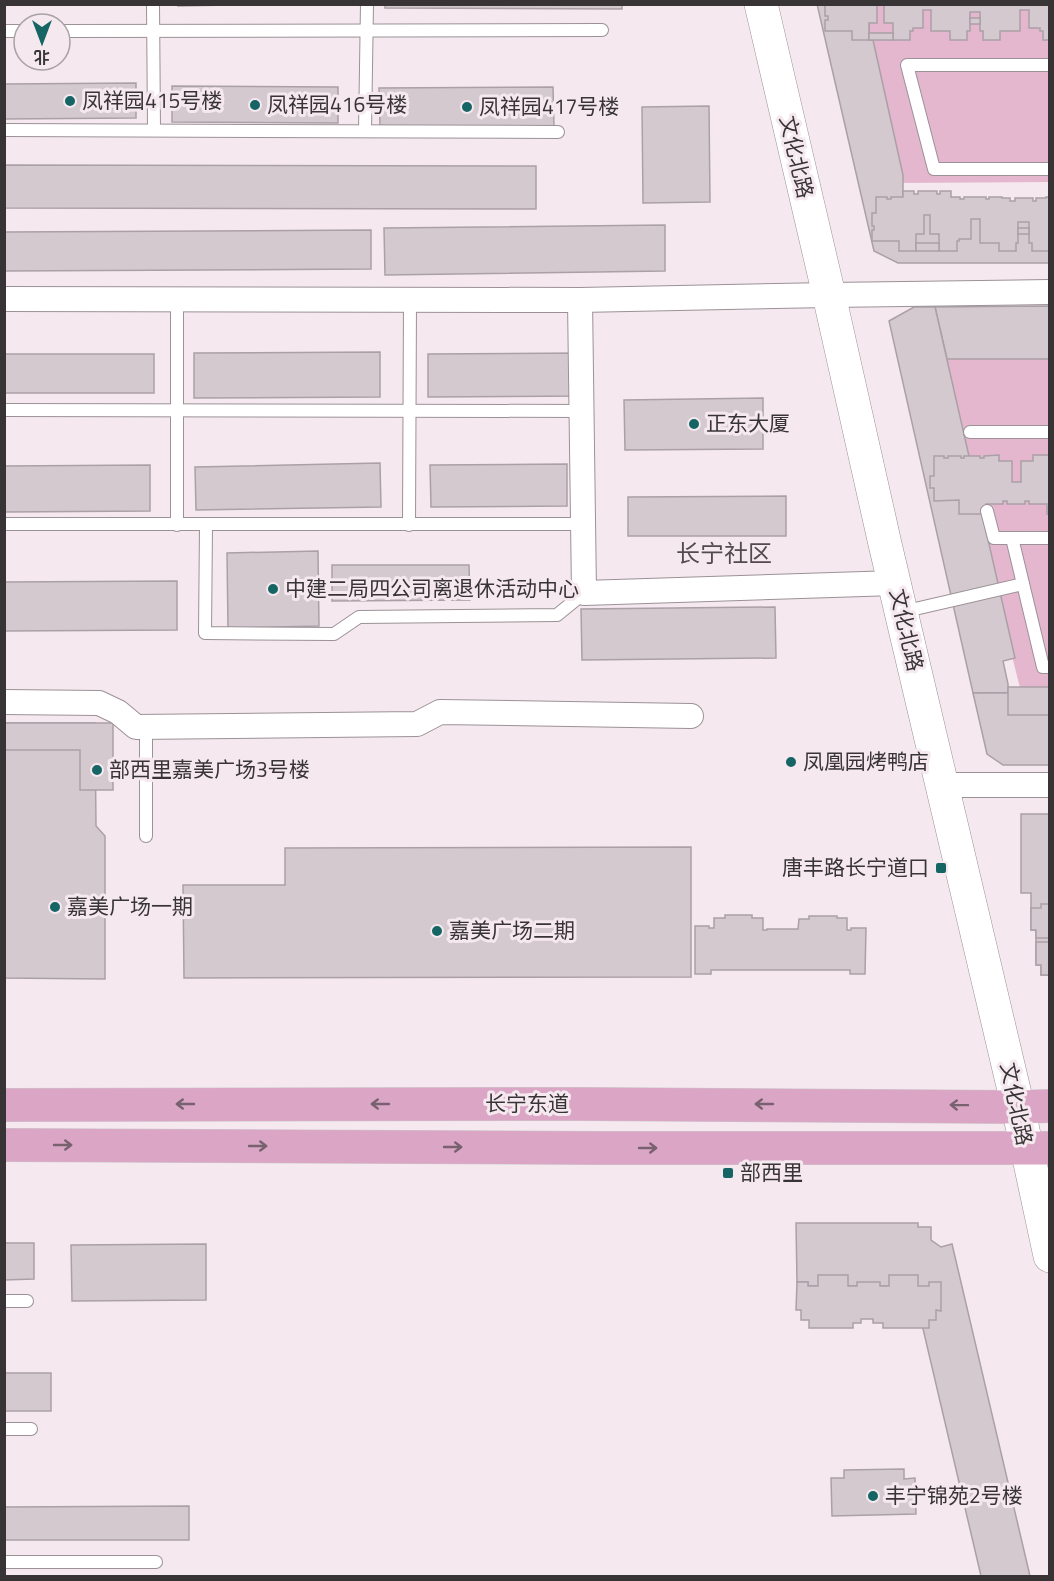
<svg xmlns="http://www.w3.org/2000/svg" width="1054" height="1581" font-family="'Titillium Web','Noto Sans SC',sans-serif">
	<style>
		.green { fill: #e4b7cf }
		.building { fill: #d3c9ce; stroke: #aba0a6; stroke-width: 1.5 }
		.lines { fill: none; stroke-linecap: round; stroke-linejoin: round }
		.lane-casing { stroke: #9b9196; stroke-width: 14 }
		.street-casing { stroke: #9b9196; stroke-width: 26 }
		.secondary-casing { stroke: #9b9196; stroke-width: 34 }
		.primary-casing { stroke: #cbcacb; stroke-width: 34 }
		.lane { stroke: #fff; stroke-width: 12 }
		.street { stroke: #fff; stroke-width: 24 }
		.secondary { stroke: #fff; stroke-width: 33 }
		.primary { stroke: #dba6c5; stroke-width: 33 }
		.oneway { stroke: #79626f }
		.poi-dot { fill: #156565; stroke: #f5e9ef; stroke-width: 2 }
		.labels { text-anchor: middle; stroke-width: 6; stroke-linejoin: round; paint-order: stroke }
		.poi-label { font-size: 21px; fill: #383436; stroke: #f5e9ef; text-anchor: start }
		.street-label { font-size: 21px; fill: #383436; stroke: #f5e9ef }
		.quarter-label { font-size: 24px; fill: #534a4e; stroke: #f5e9ef }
	</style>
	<rect width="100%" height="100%" fill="#f5e9ef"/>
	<!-- green -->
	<g class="green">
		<polygon points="861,5 1049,5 1049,182 898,183"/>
		<polygon points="935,352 1049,352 1049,747 1035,747"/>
	</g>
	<!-- building -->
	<g class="building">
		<polygon points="178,4 282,4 178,6"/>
		<polygon points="385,4 622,4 622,9 385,8"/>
		<polygon points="817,4 869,4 869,40 873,40 903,175 903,210 1050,210 1050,263 898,263 874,251"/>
		<polygon points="825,4 877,4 877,23 869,23 869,40 852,40 852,31 825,31 825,20 828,20 828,16 825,16"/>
		<polygon points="884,4 1050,4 1050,40 1043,40 1043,31 1040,31 1040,28 1029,28 1029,10 1020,10 1020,31 1000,31 1000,40 983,40 983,31 980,31 980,12 970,12 970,31 967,31 967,40 950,40 950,31 931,31 931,10 923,10 923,28 913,28 913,31 910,31 910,40 893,40 893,23 884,23"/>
		<rect x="970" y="18" width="10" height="6"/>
		<rect x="869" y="33" width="24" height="7"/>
		<polygon points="136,83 136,118 4,119 4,84"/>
		<polygon points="172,86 338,87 338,123 172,122"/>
		<polygon points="553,87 554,127 380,126 379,88"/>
		<polygon points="709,106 710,202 643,203 642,107"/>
		<polygon points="4,165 536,166 536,209 4,208"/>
		<polygon points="903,191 914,191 914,194 918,194 918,191 937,191 937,194 940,194 940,191 951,191 951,197 960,197 960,199 964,199 964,197 986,197 986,199 989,199 989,197 1002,197 1002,198 1010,198 1010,201 1015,201 1015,198 1033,198 1033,201 1036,201 1036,198 1046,198 1046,197 1050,197 1049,251 1032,251 1032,243 1029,243 1029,222 1018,222 1018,243 1016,243 1016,251 999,251 999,243 980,243 980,219 971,219 971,239 959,239 959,241 957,241 957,251 939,251 939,234 930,234 930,215 924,215 924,234 916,234 916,251 899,251 899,241 872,241 872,230 874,230 874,226 872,226 872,213 876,213 876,197 887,197 887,199 891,199 891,197 903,197"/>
		<polygon points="665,225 665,271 385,275 384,228"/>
		<rect x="1018" y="228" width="11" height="6"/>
		<polygon points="371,230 371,269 4,271 4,232"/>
		<rect x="916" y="243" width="23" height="8"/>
		<polygon points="1050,306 1050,359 947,359 935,307"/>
		<polygon points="914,307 935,307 1015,658 1003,661 1008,684 1008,693 973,693 889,321"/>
		<polygon points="380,352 380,397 194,398 194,353"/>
		<polygon points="584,353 584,396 428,397 428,354"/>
		<rect x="4" y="354" width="150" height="39"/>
		<polygon points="763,398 763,449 625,450 624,400"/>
		<polygon points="999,455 999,461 1012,461 1012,482 1021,482 1021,461 1033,461 1033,455 1048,455 1050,458 1050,514 1047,514 1047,504 1029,504 1029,501 1025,501 1025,504 1007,504 1007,501 1003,501 1003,504 986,504 986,514 959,514 959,500 934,501 934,488 930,488 930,476 934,476 934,456 944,456 944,458 948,458 948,456 961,456 961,458 964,458 964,456 980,456 980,458 984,458 984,456"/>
		<polygon points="380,463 381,507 196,510 195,467"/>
		<polygon points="567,464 567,506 431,507 430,465"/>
		<polygon points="150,465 150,511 4,512 4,466"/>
		<polygon points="786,496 786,536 628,536 628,497"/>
		<polygon points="318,551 319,626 228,628 227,553"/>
		<polygon points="332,565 469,565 470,600 332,601"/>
		<polygon points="177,581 177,630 4,631 4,582"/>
		<polygon points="775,607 776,658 582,660 581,609"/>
		<polygon points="1008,687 1050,687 1050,742 1031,742 1031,751 1021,751 1021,745 1013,745 1013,737 984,737 984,718 981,718 981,693 1008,693"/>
		<polygon points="973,693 1008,693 1008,715 1050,715 1050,765 1003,765 987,754"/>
		<polygon points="4,723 95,723 96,826 105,836 105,979 4,978"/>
		<polygon points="4,723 113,723 113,790 80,790 80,750 4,750"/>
		<polygon points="1021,814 1050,814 1050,975 1041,975 1041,965 1036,965 1036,930 1031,930 1031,893 1021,893"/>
		<polygon points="691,847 691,977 184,978 183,885 285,885 285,848"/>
		<polygon points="1041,904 1050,904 1050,938 1036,938 1036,930 1031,930 1031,908 1041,908"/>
		<polygon points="725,915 752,915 752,918 763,918 763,930 767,930 767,929 798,929 799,919 809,919 809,916 837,916 837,918 847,918 847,930 851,930 851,928 866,928 865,974 850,974 850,970 711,970 711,974 695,974 695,926 709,926 709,928 714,928 714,918 725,918"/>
		<polygon points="1036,942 1050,942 1050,975 1041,975 1041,965 1036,965"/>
		<polygon points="796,1223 918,1223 918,1227 931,1227 931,1240 941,1247 952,1244 1030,1576 981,1576 913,1286 808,1286 808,1282 797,1282"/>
		<polygon points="4,1243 34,1243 34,1279 4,1280"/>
		<polygon points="206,1244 206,1300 72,1301 71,1245"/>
		<polygon points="818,1275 848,1275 848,1286 857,1286 857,1282 880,1282 880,1286 889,1286 889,1275 918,1275 918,1286 929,1286 929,1282 941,1282 941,1311 936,1310 936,1320 929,1320 929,1328 883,1328 883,1323 873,1323 873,1319 861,1319 861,1323 853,1323 853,1328 809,1328 809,1320 801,1320 801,1310 796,1310 797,1282 808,1282 808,1286 818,1286"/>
		<rect x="4" y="1373" width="47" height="38"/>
		<polygon points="904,1469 904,1479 915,1478 916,1514 832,1516 831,1478 844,1478 844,1470"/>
		<polygon points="189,1506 189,1540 4,1540 4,1507"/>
	</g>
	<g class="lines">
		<!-- lane casing -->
		<g class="lane-casing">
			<g id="lane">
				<polyline points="153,4 154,129"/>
				<polyline points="4,31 24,31"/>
				<polyline points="60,31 602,30"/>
				<polyline points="1050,65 907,65 934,169 1050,169"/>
				<polyline points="4,130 558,132"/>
				<polyline points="365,131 367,4"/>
				<polyline points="4,410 582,411"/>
				<polyline points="970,432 1050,432"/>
				<polyline points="987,511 994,538 1050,538"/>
				<polyline points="4,524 583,524"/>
				<polyline points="177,525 177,299"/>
				<polyline points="206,525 205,633 334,634 359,617 557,615 584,593"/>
				<polyline points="409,525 410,300"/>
				<polyline points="1012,538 1043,667 1050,667"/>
				<polyline points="902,612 1023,584"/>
				<polyline points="146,727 146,836"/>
				<polyline points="4,1301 27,1301"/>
				<polyline points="4,1429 31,1429"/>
				<polyline points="4,1562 156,1562"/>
			</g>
		</g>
		<!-- street casing -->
		<g class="street-casing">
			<g id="street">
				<polyline points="4,299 580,300 829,295 1050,292"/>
				<polyline points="580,300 584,593 895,583"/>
				<polyline points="4,702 99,703 118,712 136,727 417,724 440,712 691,716"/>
				<polyline points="942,785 1050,785"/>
			</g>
		</g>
		<!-- secondary casing -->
		<g class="secondary-casing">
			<polyline id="secondary" points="761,4 829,295 885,544 1018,1107 1050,1256"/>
		</g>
		<!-- primary casing -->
		<g class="primary-casing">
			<g id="primary">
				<polyline points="4,1105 579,1104 1018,1107 1050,1106"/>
				<polyline points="4,1145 603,1148 1050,1148"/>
			</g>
		</g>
		<!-- lane -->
		<use href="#lane" class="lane"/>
		<!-- street -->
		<use href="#street" class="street"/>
		<!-- secondary -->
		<use href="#secondary" class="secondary"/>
		<!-- primary -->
		<use href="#primary" class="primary"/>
	</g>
	<!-- one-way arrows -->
	<defs><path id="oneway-shaft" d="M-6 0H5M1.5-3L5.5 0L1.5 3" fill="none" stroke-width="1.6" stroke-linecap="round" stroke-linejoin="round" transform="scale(1.5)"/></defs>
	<g class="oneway">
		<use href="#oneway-shaft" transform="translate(185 1104) rotate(180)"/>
		<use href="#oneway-shaft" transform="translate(380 1104) rotate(180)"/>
		<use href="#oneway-shaft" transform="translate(764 1104) rotate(-180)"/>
		<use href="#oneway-shaft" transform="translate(959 1105) rotate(-179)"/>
		<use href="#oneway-shaft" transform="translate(63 1145)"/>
		<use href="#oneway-shaft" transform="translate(258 1146)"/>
		<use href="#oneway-shaft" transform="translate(453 1147)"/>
		<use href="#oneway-shaft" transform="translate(648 1148)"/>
	</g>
	<!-- markers -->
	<g class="poi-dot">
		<circle cx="70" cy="101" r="6"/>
		<circle cx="255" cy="105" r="6"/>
		<circle cx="467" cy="107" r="6"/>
		<circle cx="694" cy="424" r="6"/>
		<circle cx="273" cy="589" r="6"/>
		<circle cx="791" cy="762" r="6"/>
		<circle cx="97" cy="770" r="6"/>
		<rect x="935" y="862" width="12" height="12" rx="3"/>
		<circle cx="55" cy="907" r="6"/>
		<circle cx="437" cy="931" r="6"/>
		<rect x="722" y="1167" width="12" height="12" rx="3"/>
		<circle cx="873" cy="1496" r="6"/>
	</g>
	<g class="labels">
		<!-- poi labels -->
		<g class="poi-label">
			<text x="82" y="108">凤祥园415号楼</text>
			<text x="267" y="112">凤祥园416号楼</text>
			<text x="479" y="114">凤祥园417号楼</text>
			<text x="706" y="431">正东大厦</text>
			<text x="285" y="596">中建二局四公司离退休活动中心</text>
			<text x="803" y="769">凤凰园烤鸭店</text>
			<text x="109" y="777">部西里嘉美广场3号楼</text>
			<text x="929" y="875" text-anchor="end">唐丰路长宁道口</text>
			<text x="67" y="914">嘉美广场一期</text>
			<text x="449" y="938">嘉美广场二期</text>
			<text x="740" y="1180">部西里</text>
			<text x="885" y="1503">丰宁锦苑2号楼</text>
		</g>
		<!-- street labels -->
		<g class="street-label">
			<text transform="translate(796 157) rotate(77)" y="7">文化北路</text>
			<text transform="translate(906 630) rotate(77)" y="7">文化北路</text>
			<text x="527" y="1111">长宁东道</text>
			<text transform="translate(1016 1104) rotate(78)" y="7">文化北路</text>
		</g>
		<!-- quarter labels -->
		<g class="quarter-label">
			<text x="724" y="562">长宁社区</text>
		</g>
	</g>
	<!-- border -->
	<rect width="1054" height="1581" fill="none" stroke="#383436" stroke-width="12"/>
	<!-- north arrow -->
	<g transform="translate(42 42) rotate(180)"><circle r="28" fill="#f5e9ef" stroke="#a9a1a5" stroke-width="1.5"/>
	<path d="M0-4.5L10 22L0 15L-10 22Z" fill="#156565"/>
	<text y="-9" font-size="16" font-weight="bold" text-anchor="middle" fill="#383436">北</text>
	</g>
</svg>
